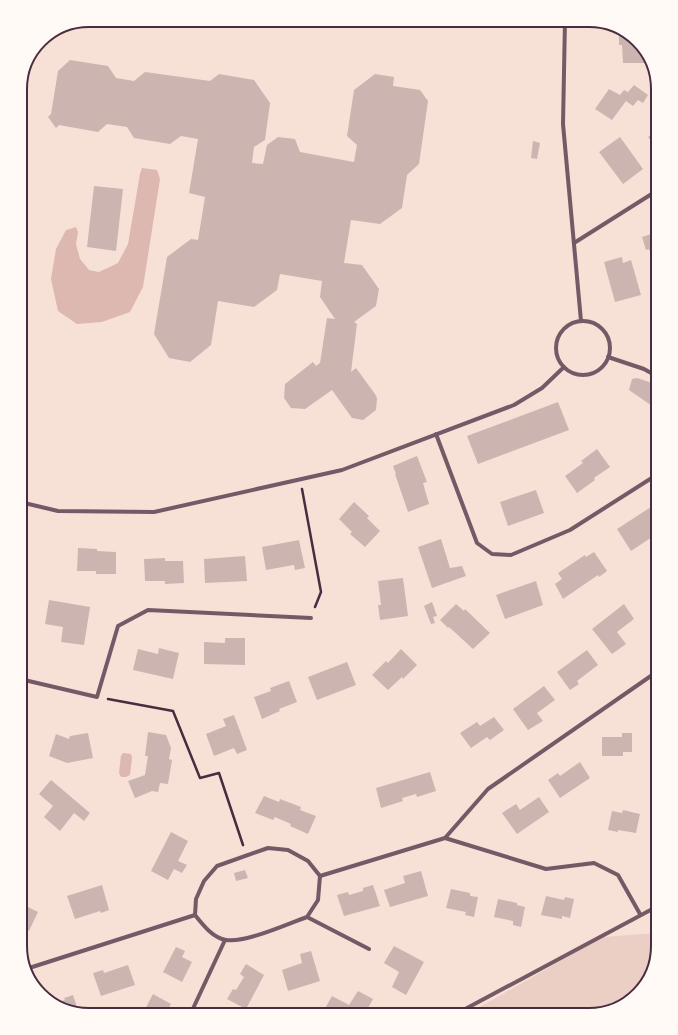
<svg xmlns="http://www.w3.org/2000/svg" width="678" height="1035" font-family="'Playfair Display',serif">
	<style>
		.green { fill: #ebcfc5 }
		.water { fill: #dcb8b0 }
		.building { fill: #ccb4b1 }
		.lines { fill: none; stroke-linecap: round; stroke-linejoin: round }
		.path { stroke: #4a2c40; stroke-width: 2.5 }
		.minor { stroke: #755966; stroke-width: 4 }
		.rim { fill: none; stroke: #4a2c40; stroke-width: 2 }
	</style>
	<rect width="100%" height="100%" fill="#f7e1d7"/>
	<!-- green -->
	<polygon class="green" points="658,933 658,946 649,980 623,1006 589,1015 466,1015 602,937"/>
	<!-- water -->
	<g class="water">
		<polygon points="142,168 157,170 160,179 143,287 130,312 102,322 77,324 58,311 51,279 56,249 66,230 76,227 78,232 76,244 80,259 89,270 99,272 118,263 128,244 140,174"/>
		<polygon points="123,753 131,754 132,758 130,775 126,777 121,777 119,773 121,756"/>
	</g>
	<!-- building -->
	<g class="building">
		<polygon points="619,33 627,33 648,54 648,63 623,63 622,45 619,45"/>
		<polygon points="70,60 108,66 116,78 134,81 145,72 210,81 219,74 254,80 270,103 265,140 254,147 252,163 263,164 267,145 278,137 295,139 300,152 354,162 357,145 347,136 354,90 375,74 394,77 393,86 420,90 428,101 419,164 407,175 402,208 380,224 351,220 344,263 362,265 379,289 376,306 354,322 357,324 351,372 356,368 375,394 377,398 376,410 363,420 352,418 332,390 305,409 291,408 284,398 285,384 313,362 316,366 320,363 327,318 335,319 320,297 322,281 280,274 277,290 254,307 218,301 211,345 190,362 169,358 154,334 167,257 191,239 198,240 205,197 189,193 198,139 181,136 170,144 134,138 127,127 107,124 98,132 59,125 56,128 48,117 51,114 58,71"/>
		<polygon points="634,85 648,95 643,103 638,100 633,106 626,101 612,120 595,109 609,89 620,95 624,90 628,92"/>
		<polygon points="658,129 658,150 648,137"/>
		<polygon points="620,137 643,169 623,184 599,152"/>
		<polygon points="533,141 540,143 537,159 531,158"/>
		<polygon points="94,186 123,189 116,251 87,247"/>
		<polygon points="658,232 658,260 653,262 649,249 646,250 642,237"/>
		<polygon points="622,257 623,263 631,260 641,295 615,302 604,262"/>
		<polygon points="637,378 649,382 658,388 658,410 629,390 632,379"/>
		<polygon points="558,402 569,430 478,464 467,436"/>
		<polygon points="597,449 610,467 594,478 595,480 577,493 565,476 583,463 581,461"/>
		<polygon points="417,456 427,482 423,483 429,504 408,512 395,474 396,474 393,466"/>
		<polygon points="536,490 544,513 508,526 500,502"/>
		<polygon points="354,502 369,516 367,518 380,531 365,547 350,534 352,532 339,519"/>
		<polygon points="654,505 658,510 658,533 631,551 617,529"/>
		<polygon points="441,539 450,568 462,566 466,576 432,588 418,547"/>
		<polygon points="299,540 305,568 295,570 294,565 266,570 262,547"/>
		<polygon points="20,543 28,544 22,582 20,582"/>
		<polygon points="78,548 97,549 97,551 116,552 116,574 96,574 96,571 77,571"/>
		<polygon points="594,552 607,571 599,577 598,575 563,599 555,584 562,579 558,573 585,555 586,557"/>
		<polygon points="245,556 247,581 205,583 204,559"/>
		<polygon points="165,558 165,561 183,561 184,583 165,584 165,581 145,581 144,559"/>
		<polygon points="655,570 658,571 658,592 650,589"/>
		<polygon points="403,578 408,616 380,620 378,605 381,605 378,581"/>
		<polygon points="536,581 543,605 505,619 496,595"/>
		<polygon points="20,600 25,601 21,626 20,626"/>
		<polygon points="49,600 90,607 84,645 61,642 63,627 45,624"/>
		<polygon points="432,602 437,616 433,617 435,623 431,624 424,606"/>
		<polygon points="456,604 464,611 465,609 490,633 473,649 449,627 448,628 440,620"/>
		<polygon points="624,604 634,619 617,632 626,644 612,654 592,629"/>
		<polygon points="225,638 245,638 245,665 204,664 204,642 225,643"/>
		<polygon points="159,648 179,653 173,679 133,670 138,649 158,654"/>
		<polygon points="401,649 417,665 403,679 402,677 388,690 372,675 386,661 388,663"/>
		<polygon points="587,650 598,665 577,681 579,684 570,690 557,672"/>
		<polygon points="347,662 356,685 317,700 308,677"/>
		<polygon points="289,681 297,702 279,709 280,711 262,719 254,697 271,691 270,688"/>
		<polygon points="544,686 555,700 537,713 543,721 528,730 513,709"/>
		<polygon points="234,715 247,750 237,754 234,748 214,756 206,734 226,726 223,719"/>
		<polygon points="494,717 504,730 490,740 487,737 471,748 460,733 477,722 480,726"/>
		<polygon points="658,723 658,743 651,743 650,724"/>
		<polygon points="148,732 166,735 171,748 169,759 172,760 168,784 160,783 158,792 152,791 135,798 128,781 145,775 148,756 145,756"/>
		<polygon points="88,733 93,758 67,763 49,756 56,734 69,739 70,736"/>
		<polygon points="622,733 632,733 632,752 623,752 623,756 602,756 602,737 622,737"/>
		<polygon points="580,762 590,778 560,798 548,780 558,773 560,776"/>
		<polygon points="430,772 436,791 417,797 416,794 402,798 403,801 381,808 376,788"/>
		<polygon points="51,780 90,813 84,821 74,813 60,831 44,817 53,806 39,794"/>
		<polygon points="264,796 279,802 280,799 301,807 300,810 316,816 308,834 290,826 291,824 275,817 273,820 255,813"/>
		<polygon points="539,797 549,812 517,834 502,813 516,804 520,810"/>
		<polygon points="623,810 640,814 636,833 618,830 618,832 608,830 612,811 622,813"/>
		<polygon points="657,826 658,826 658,847 654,846"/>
		<polygon points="171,832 188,841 178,861 187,865 182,873 174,869 168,880 151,871"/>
		<polygon points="245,870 248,878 236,881 234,873"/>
		<polygon points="421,871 428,896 390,907 384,890 405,883 403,876"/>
		<polygon points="102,885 109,910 101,913 100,911 75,919 67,896"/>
		<polygon points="373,885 380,906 344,916 337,895 348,892 349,895 363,891 363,888"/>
		<polygon points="451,889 470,893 470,896 478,897 474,917 465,915 466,912 446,908"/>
		<polygon points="546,896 564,900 565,897 574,899 570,918 562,916 562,919 541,915"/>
		<polygon points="498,899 517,903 517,905 525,907 521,927 513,925 513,921 494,917"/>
		<polygon points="20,903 38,912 29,931 20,926"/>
		<polygon points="394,946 424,962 406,995 392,987 399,972 384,963"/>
		<polygon points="176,947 185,951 182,957 192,962 182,982 163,972"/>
		<polygon points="311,951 320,981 288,991 282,970 302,963 300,954"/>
		<polygon points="246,964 264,975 246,1009 227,999 233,989 236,990 244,977 240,974"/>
		<polygon points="128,965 135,985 101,996 93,973 103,970 104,973"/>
		<polygon points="358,991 373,999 364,1015 328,1015 323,1012 332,996 349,1005"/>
		<polygon points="153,994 171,1004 165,1015 142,1015"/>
		<polygon points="73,995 79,1013 55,1006 53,1004 65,1000 64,998"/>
	</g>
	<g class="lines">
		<!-- path -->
		<g class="path">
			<polyline points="302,489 321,592 315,607"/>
			<polyline points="108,699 173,711 200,778 219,773 243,845"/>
		</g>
		<!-- minor -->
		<g class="minor">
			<polyline points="565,20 563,124 581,321"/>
			<polyline points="574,243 658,190"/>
			<circle cx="583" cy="348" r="27"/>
			<polyline points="608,357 644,369 658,377"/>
			<polyline points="436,434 477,543 492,554 511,555 570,530 658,474"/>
			<polyline points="20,502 58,511 154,512 342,470 514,405 542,388 564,367"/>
			<polyline points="20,679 97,697 118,626 148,610 311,618"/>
			<polyline points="445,838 488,789 658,671"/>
			<polyline points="320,876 445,838 546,869 594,863 618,875 640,914"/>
			<path d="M307 917 318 900 320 876 308 861 288 850 268 848 217 866 204 881 196 899 195 915C203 925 213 938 226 940 246 943 287 924 307 917L369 949"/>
			<polyline points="26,969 195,915"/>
			<polyline points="190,1015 225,940"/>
			<polyline points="454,1015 658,906"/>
		</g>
	</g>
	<!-- crop -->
	<path d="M0 0H678V1035H0ZM89 27H589A62 62 0 0 1 651 89V946A62 62 0 0 1 589 1008H89A62 62 0 0 1 27 946V89A62 62 0 0 1 89 27Z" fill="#fffaf5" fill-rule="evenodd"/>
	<path class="rim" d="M89 27H589A62 62 0 0 1 651 89V946A62 62 0 0 1 589 1008H89A62 62 0 0 1 27 946V89A62 62 0 0 1 89 27Z"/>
</svg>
